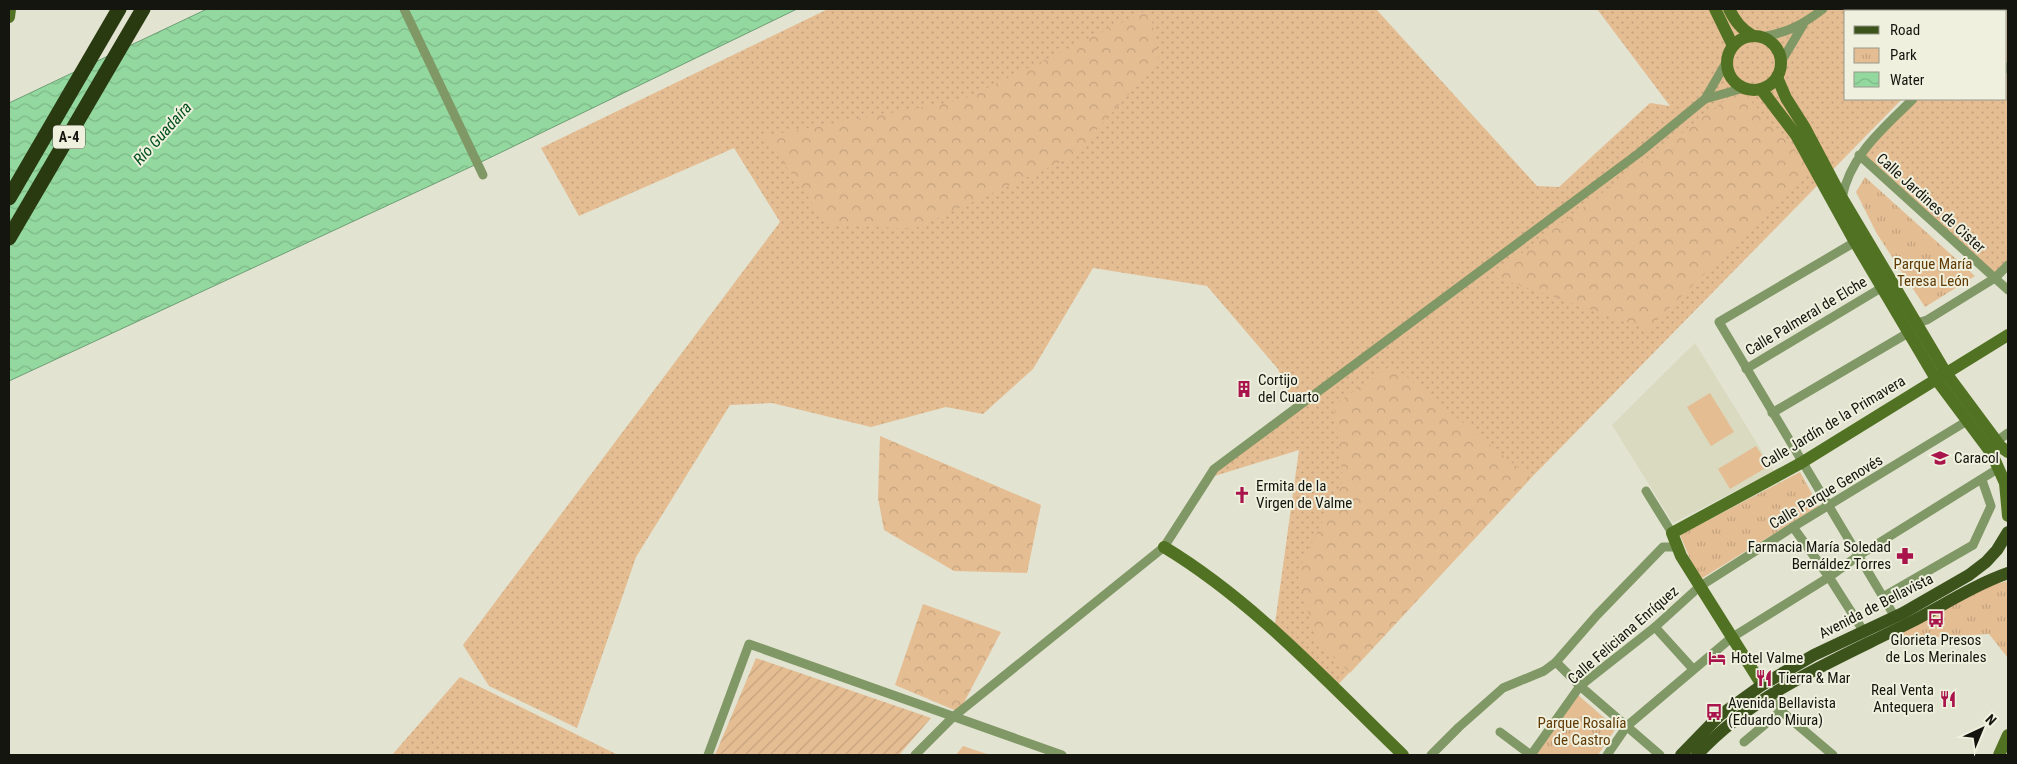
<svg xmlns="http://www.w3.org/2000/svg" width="2017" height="764" font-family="'Roboto Condensed',sans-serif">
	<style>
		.built { fill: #d9dac0 }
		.grass { fill: url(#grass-dots) }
		.forest { fill: url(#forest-crowns) }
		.park { fill: url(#park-tufts) }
		.garden { fill: url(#garden-furrows) }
		.pitch { fill: #e5bd93 }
		.water { fill: url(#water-waves); stroke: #6d9e74 }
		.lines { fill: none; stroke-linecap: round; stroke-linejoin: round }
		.street { stroke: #809766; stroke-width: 9 }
		.secondary { stroke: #527223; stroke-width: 12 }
		.primary { stroke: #3c531c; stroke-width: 12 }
		.highway { stroke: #293a11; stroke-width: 15 }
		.labels { text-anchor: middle; stroke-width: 4; stroke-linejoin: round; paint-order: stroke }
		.shield { fill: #eff0dd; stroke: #56574d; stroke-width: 1 }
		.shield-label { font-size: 14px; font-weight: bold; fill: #15150f }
		.street-label { font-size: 15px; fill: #15150f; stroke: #eff0dd }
		.park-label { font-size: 15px; fill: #603a05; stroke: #eff0dd }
		.poi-label { font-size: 15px; fill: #15150f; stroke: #eff0dd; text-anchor: start }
		.water-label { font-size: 16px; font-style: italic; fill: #00511e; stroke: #eff0dd }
	</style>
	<defs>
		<pattern id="grass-dots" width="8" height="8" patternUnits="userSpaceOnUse" patternTransform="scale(1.25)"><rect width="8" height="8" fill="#e5bd93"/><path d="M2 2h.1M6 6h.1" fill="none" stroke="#c4a27e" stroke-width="1.8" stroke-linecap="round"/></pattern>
		<pattern id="forest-crowns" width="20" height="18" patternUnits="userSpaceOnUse" patternTransform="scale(1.25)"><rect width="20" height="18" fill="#e5bd93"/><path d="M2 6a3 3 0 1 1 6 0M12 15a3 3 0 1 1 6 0" fill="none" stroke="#c4a27e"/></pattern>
		<pattern id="park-tufts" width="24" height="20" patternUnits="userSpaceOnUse" patternTransform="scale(1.25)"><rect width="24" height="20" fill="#e5bd93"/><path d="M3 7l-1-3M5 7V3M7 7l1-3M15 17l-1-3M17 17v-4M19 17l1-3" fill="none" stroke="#c4a27e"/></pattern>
		<pattern id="garden-furrows" width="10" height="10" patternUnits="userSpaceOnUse" patternTransform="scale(1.25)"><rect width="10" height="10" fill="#e5bd93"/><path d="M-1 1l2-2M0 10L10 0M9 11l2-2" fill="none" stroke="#c4a27e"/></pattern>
		<pattern id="water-waves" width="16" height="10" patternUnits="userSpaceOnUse" patternTransform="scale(1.25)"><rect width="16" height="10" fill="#93d89f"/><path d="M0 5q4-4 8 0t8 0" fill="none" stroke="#7eb888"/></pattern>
	</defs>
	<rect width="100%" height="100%" fill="#e2e3d0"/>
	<!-- built -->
	<polygon class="built" points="1695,343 1774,471 1673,523 1612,425"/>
	<!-- grass -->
	<g class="grass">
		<polygon points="828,9 1376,9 1537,186 1559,187 1650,103 1670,106 1597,9 2008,9 2008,265 1995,278 1861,159 1909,99 2006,99 2006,11 1846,11 1846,99 1902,99 1531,478 1334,689 1274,631 1299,450 1208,478 1295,409 1278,369 1207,286 1093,268 1033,369 983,414 946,407 871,427 772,403 730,405 636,557 577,728 489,686 463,645 780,222 734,148 579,216 541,148"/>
		<polygon points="460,677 618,755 392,755"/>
	</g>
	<!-- forest -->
	<g class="forest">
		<polygon points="1150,9 1159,61 1072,157 913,229 827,224 765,136 962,100"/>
		<polygon points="1740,89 1812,169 1648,329 1492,276"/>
		<polygon points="1392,365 1531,478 1350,673 1316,640 1297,573 1343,480 1334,405"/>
		<polygon points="880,436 1041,505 1027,573 954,571 884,530 878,498"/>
		<polygon points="923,604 1001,632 959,712 895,685"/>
	</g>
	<!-- park -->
	<g class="park">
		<polygon points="1865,177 1975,276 1925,307 1877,234 1856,192"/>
		<polygon points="1800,472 1819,506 1699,580 1680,535"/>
		<polygon points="2008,581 2008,658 1989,634 1900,639 1899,634 1991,585"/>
		<polygon points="1578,695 1616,728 1598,755 1536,755"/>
	</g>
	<!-- garden -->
	<polygon class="garden" points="756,658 931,718 899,755 715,755"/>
	<!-- pitch -->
	<g class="pitch">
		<polygon points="1710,393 1734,432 1711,446 1687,407"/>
		<polygon points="1756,446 1769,466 1730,489 1718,469"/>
		<polygon points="963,746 990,755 956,755"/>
	</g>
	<!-- water -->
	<polygon class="water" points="207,9 797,9 479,163 9,381 9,103"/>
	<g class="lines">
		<!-- street -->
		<g class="street">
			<polyline points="404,9 483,175"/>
			<path d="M1762 37C1789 32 1802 25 1823 9"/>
			<polyline points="1781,62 1803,25"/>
			<polyline points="2006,67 2008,69"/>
			<polyline points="1705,99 1744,88"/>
			<polyline points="1859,155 2008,290"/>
			<path d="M1842 198C1850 155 1884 128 1913 99"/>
			<polyline points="1858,238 1855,242 1719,322 1895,617"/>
			<polyline points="1917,323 1927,320 1995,278 2008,265"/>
			<polyline points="1746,369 1881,288"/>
			<polyline points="1772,413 1908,333"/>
			<polyline points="1997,441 2008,433"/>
			<polyline points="1646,491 1672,533"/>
			<polyline points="1793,527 1829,577 1864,632"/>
			<polyline points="1883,597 1973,545 1991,506 1982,480"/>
			<polyline points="1655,627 1693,669"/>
			<polyline points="1556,662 1580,686 1660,755"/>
			<polyline points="1768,695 1781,711 1833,755"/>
			<polyline points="1500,732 1531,755"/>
			<polyline points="1744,742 1781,711"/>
			<polyline points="708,755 749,644 1062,755"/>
			<polyline points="915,755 953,717 1164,547 1214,469 1639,153 1705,99 1727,61"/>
			<polyline points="1431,755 1459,727 1503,688 1544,671 1556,662 1597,615 1663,547 1677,547"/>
			<polyline points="1531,755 1580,686 1655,627 1699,587 1793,527 1967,421"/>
			<polyline points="1607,755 1627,726 1731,638 1829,577 1858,556 1999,468"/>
		</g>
		<!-- secondary -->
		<g class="secondary">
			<polyline points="1715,9 1733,46"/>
			<path d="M1729 9C1735 21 1741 29 1753 36"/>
			<polyline points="9,17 10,9"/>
			<circle cx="1754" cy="63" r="27"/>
			<polyline points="1777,77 1786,98 1805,128 1842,198 1946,373 2001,447 2008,452"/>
			<polyline points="1761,89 1796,135 1855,242 1936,379 1992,454 2005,483 2008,516"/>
			<path d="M1164 547C1255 602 1327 682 1403 755"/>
			<polyline points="1762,685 1681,556 1672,533 1801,463 2008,335"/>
			<polyline points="1999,755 2008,735"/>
		</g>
		<!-- primary -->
		<g class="primary">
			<polyline points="1681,755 1719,716 1762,685 1814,655 1903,613 1969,575 1986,562 1997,550 2008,532"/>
			<path d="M1697 755C1755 692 1834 661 1909 623 1942 606 1974 585 2008 573"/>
		</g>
		<!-- highway -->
		<g class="highway">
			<polyline points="9,198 119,9"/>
			<polyline points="9,238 143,9"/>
		</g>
	</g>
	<!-- icons -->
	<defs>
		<g id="building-bare" transform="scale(1.35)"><path d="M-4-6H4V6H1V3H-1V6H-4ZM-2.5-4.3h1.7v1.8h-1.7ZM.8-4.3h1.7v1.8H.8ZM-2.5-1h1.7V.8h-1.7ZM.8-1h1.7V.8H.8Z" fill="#a8144b" stroke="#eff0dd" stroke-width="2.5" paint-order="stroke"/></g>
		<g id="school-bare" transform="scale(1.35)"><path d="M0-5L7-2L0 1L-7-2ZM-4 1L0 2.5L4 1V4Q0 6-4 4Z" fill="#a8144b" stroke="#eff0dd" stroke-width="2.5" paint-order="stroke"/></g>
		<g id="church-bare" transform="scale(1.35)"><path d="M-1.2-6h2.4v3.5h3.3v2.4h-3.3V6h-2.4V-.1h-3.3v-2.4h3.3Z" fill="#a8144b" stroke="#eff0dd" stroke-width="2.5" paint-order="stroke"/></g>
		<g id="pharmacy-bare" transform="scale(1.35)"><path d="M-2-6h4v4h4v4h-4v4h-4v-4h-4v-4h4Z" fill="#a8144b" stroke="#eff0dd" stroke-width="2.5" paint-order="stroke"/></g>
		<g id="bus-bare" transform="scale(1.35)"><path d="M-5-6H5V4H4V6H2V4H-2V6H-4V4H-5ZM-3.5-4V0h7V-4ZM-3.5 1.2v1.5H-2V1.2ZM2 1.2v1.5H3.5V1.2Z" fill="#a8144b" stroke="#eff0dd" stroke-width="2.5" paint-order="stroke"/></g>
		<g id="hotel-bare" transform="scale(1.35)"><path d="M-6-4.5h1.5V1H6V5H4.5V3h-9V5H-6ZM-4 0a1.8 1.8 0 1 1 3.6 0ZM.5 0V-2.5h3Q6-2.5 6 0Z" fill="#a8144b" stroke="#eff0dd" stroke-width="2.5" paint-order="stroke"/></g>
		<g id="restaurant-bare" transform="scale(1.35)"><path d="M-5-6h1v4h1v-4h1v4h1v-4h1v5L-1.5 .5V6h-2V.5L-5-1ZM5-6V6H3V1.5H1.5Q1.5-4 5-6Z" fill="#a8144b" stroke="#eff0dd" stroke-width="2.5" paint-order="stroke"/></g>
	</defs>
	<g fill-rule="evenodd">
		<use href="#building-bare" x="1244" y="389"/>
		<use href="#school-bare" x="1940" y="458"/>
		<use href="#church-bare" x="1242" y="495"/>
		<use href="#pharmacy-bare" x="1905" y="556"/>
		<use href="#bus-bare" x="1936" y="619"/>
		<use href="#hotel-bare" x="1717" y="658"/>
		<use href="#restaurant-bare" x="1764" y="678"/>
		<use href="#restaurant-bare" x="1948" y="699"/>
		<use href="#bus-bare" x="1714" y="712"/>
	</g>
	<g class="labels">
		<!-- shield labels -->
		<rect class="shield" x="53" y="125.5" width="32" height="23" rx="4"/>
		<g class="shield-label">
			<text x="69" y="142">A-4</text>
		</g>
		<!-- street labels -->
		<g class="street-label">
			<text transform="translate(1931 203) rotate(42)" y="5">Calle Jardines de Cister</text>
			<text transform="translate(1806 316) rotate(-31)" y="5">Calle Palmeral de Elche</text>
			<text transform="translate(1833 422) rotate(-31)" y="5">Calle Jardín de la Primavera</text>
			<text transform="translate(1826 492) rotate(-31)" y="5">Calle Parque Genovés</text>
			<text transform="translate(1876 606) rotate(-27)" y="5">Avenida de Bellavista</text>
			<text transform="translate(1623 635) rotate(-41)" y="5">Calle Feliciana Enríquez</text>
		</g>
		<!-- park labels -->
		<g class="park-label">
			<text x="1933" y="269">Parque María<tspan x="1933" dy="17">Teresa León</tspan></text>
			<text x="1582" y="728">Parque Rosalía<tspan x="1582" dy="17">de Castro</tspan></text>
		</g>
		<!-- poi labels -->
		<g class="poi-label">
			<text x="1258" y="385">Cortijo<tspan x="1258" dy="17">del Cuarto</tspan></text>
			<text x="1954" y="463">Caracol</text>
			<text x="1256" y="491">Ermita de la<tspan x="1256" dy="17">Virgen de Valme</tspan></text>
			<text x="1891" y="552" text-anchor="end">Farmacia María Soledad<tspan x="1891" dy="17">Bernáldez Torres</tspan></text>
			<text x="1936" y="645" text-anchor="middle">Glorieta Presos<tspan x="1936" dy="17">de Los Merinales</tspan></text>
			<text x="1731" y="663">Hotel Valme</text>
			<text x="1778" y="683">Tierra &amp; Mar</text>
			<text x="1934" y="695" text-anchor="end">Real Venta<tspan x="1934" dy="17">Antequera</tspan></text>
			<text x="1728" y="708">Avenida Bellavista<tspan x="1728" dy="17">(Eduardo Miura)</tspan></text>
		</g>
		<!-- water labels -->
		<g class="water-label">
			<text transform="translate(162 133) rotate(-48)" y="6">Río Guadaíra</text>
		</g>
	</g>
	<!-- border -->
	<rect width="2017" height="764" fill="none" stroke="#15150f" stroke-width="20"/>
	<!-- legend -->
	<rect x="1844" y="10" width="162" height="90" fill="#eff0dd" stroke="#98988b"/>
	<rect x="1854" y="26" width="25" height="8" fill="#3c531c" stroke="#98988b"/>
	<text x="1890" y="35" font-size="15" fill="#15150f">Road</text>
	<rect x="1854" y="48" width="25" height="15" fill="url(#park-tufts)" stroke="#98988b"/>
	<text x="1890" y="60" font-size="15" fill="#15150f">Park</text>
	<rect x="1854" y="72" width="25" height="15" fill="url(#water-waves)" stroke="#98988b"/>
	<text x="1890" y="85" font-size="15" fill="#15150f">Water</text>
	<!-- north arrow -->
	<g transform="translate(1982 729) rotate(44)" stroke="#eff0dd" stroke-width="4" paint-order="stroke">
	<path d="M0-4L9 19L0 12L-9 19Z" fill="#15150f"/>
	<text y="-8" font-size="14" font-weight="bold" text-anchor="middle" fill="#15150f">N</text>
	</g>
</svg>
